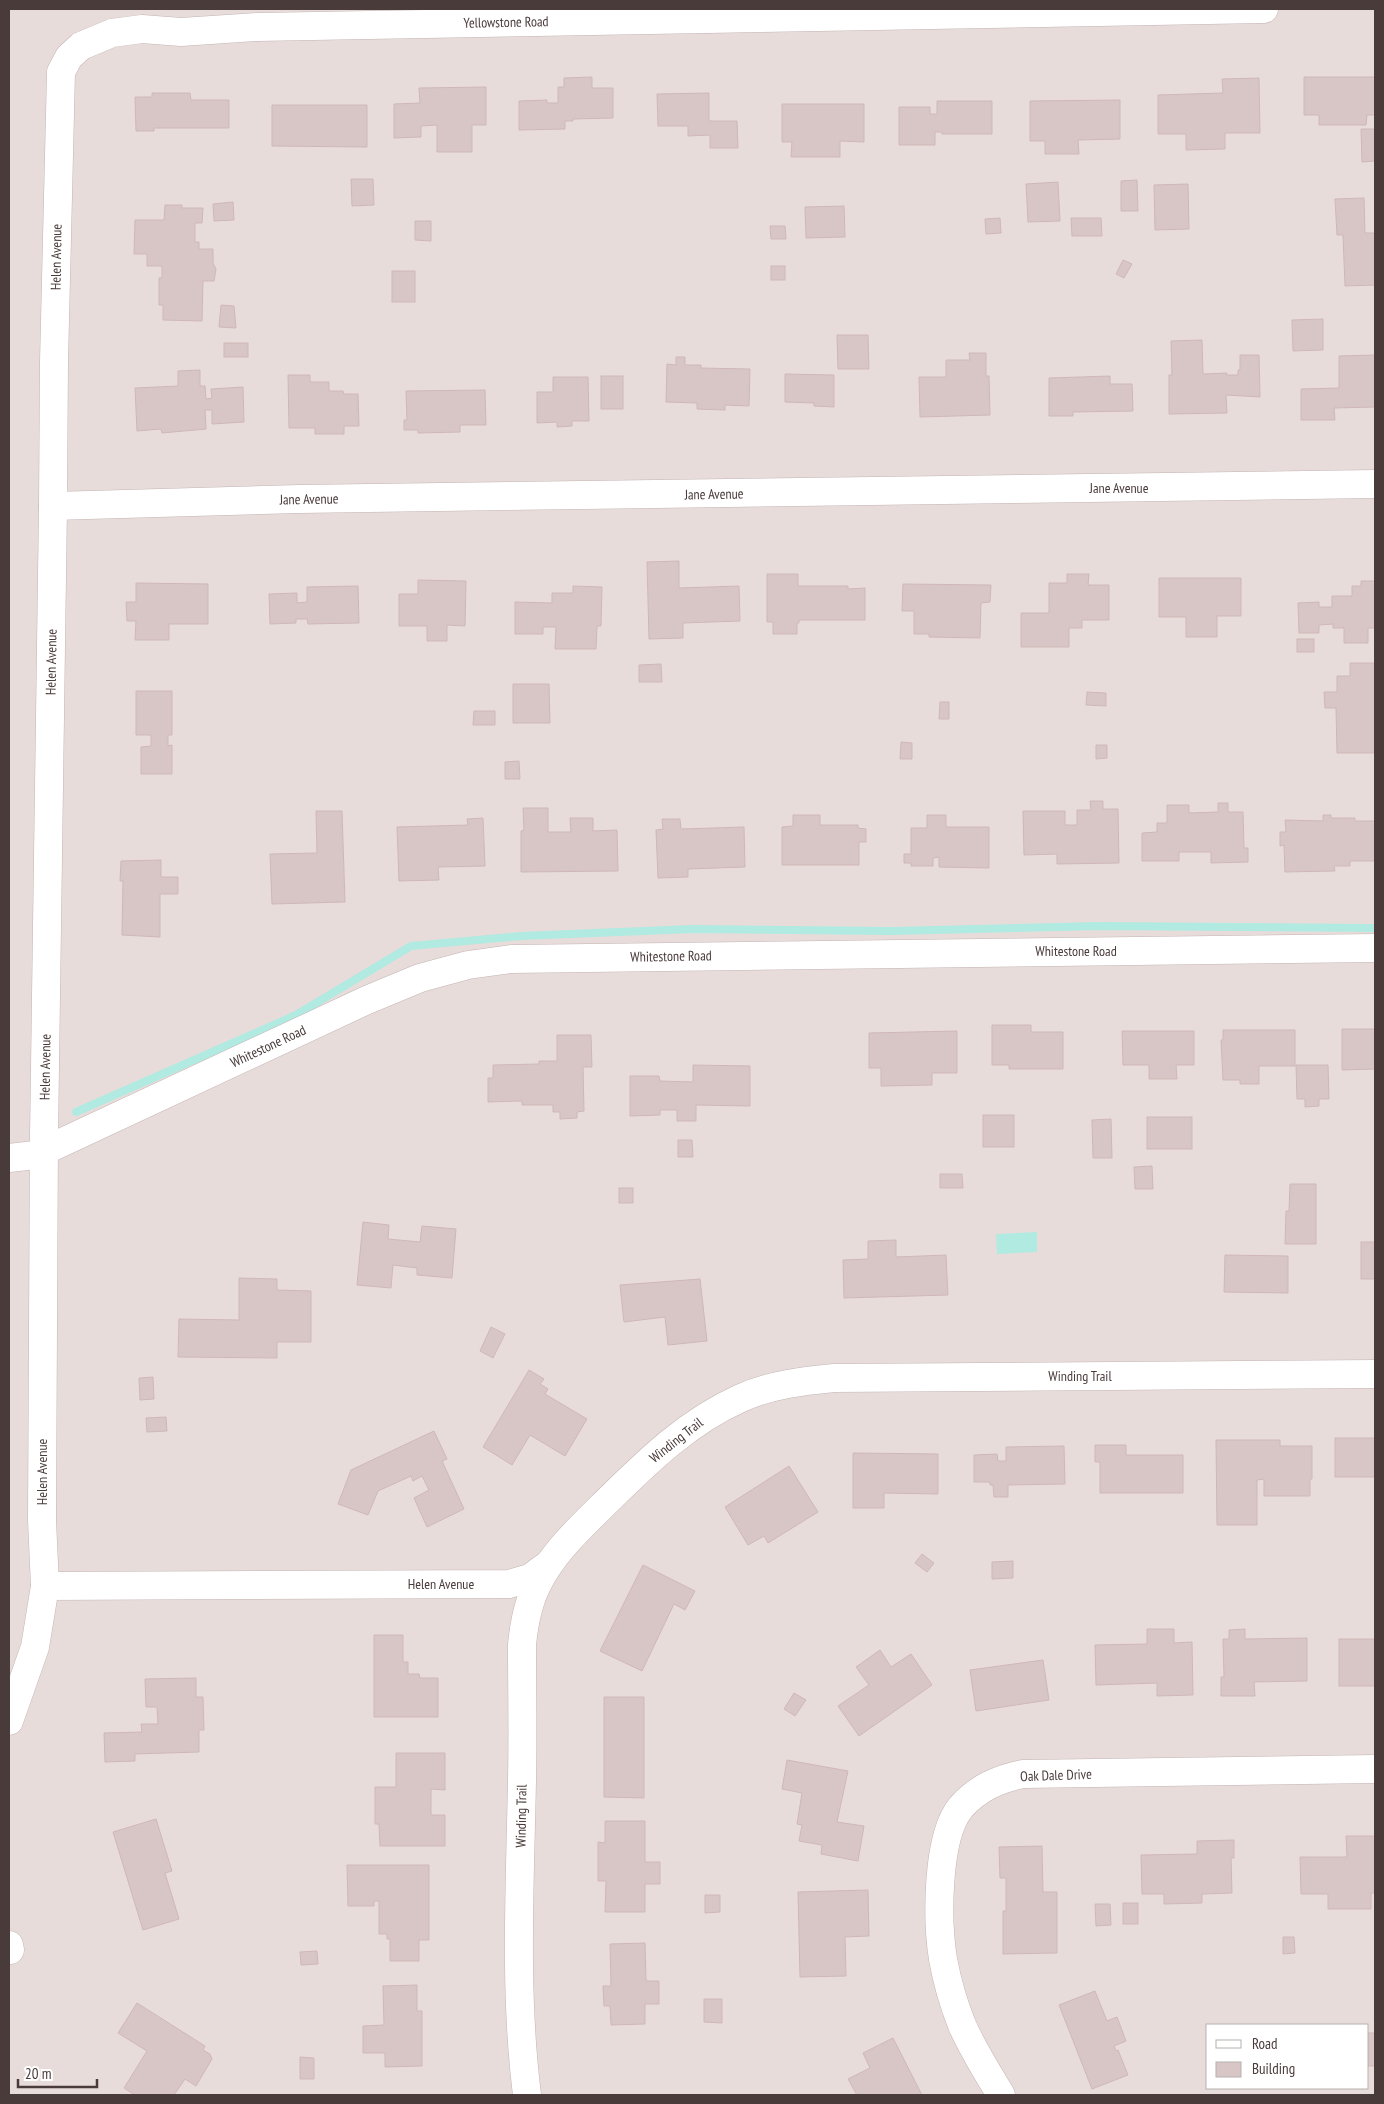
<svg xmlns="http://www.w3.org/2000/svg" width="1384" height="2104" font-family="'PT Sans Narrow',sans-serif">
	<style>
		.residential { fill: #e8dcdb; fill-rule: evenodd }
		.water { fill: #b0eae0 }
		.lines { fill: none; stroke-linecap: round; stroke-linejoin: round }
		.stream { stroke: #b0eae0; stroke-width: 8 }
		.building { fill: #d8c6c6; stroke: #d0b7b7 }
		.minor-casing { stroke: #c3b4b3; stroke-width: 29 }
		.minor { stroke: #fff; stroke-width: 28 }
		.labels { text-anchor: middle; stroke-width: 4; stroke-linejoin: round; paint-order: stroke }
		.street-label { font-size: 14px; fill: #493b3a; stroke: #fff }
	</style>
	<rect width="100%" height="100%" fill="#f5edec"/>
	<!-- residential -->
	<path class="residential" d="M9 9H1375V2095H9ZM1208 2025H1368V2088H1208Z"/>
	<!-- water -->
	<polygon class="water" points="1037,1232 1037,1252 997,1254 996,1234"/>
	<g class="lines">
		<!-- stream -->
		<polyline class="stream" points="76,1112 296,1015 411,946 522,936 692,929 892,931 1098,926 1375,928"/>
	</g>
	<!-- building -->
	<g class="building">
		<polygon points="592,77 592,88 613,88 613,118 573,119 573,121 565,121 565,129 519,130 519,101 547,100 547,103 558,103 558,87 564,87 564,78"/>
		<polygon points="1304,77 1375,77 1375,115 1367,115 1366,125 1319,125 1319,115 1304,115"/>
		<polygon points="1259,78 1260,133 1225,133 1225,149 1186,150 1186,134 1158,134 1158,95 1223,93 1222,79"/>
		<polygon points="486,87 486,125 472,125 472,152 437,152 437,125 421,126 421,137 394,138 394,104 420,103 419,88"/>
		<polygon points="152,93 190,93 191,100 229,100 229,128 154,128 154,131 136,131 135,97 152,97"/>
		<polygon points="709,93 709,121 737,121 738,148 710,148 710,135 688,136 688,126 658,126 657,94"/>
		<polygon points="1120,100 1120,139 1078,140 1079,154 1045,154 1045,141 1030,141 1030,101"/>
		<polygon points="937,101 992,101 992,134 942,134 942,132 935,132 935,145 899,145 899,107 930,107 930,114 937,114"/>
		<polygon points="782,104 864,104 864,142 840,141 840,157 791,157 792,142 782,142"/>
		<polygon points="272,105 367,105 367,147 272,146"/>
		<polygon points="1361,129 1375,129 1375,161 1362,162"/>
		<polygon points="351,179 373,179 374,205 352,206"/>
		<polygon points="1137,180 1138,211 1121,211 1121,181"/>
		<polygon points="1058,182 1060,221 1028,222 1026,184"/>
		<polygon points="1188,184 1189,229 1155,230 1154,185"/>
		<polygon points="1364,198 1365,233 1375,233 1375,285 1345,286 1343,235 1337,235 1335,199"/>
		<polygon points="233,202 234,220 214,221 213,204"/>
		<polygon points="165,205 182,205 182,208 203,208 202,223 195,223 195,242 199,242 199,249 213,249 213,263 216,269 214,281 203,281 202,321 163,320 163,305 159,305 159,278 162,278 162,266 147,266 147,254 134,254 135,220 164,220"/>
		<polygon points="844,206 845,237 806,238 805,207"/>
		<polygon points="1000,218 1001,233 986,234 985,219"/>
		<polygon points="1071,218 1101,218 1102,236 1072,236"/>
		<polygon points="415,221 431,221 431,241 415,240"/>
		<polygon points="770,226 785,226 786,239 771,239"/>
		<polygon points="1123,260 1132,264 1124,278 1116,274"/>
		<rect x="771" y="266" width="14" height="14"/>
		<rect x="392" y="271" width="23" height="31"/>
		<polygon points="221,305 234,306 236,328 219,327"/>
		<polygon points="1323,319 1323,350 1293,351 1292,320"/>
		<polygon points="837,335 868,335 869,369 838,369"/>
		<polygon points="1202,340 1203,374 1227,373 1226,375 1238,375 1238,370 1240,370 1240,355 1259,355 1260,397 1226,395 1227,413 1169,414 1169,375 1172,375 1171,341"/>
		<rect x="224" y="343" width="24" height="14"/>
		<polygon points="969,353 986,353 986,376 989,376 990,415 920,417 919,377 946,377 946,360 970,360"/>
		<polygon points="1375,355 1375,407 1334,408 1335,420 1301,420 1301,389 1339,388 1339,356"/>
		<polygon points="676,357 685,357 685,365 701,365 701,368 750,369 749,406 725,405 725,410 697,409 697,403 666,402 667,364 676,365"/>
		<polygon points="200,370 200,386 205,386 206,399 212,398 211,389 243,387 244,422 212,424 212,410 205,410 206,429 162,433 161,429 137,431 135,388 178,386 178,371"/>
		<polygon points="785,374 834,375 834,407 814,406 814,403 785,402"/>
		<polygon points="288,375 310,375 310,382 329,382 329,391 343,391 344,394 358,394 359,426 344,426 344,434 315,434 315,428 289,428"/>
		<rect x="601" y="376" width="22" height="33"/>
		<polygon points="1110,376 1110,384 1132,384 1133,411 1073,412 1073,416 1049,416 1049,378"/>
		<polygon points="553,377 588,377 589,421 572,421 572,426 557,427 557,422 537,423 537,392 553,392"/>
		<polygon points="485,390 486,425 460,425 460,432 418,433 418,430 404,430 404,420 407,420 406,391"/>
		<polygon points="679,561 679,588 739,586 740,621 683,623 683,638 649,639 647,562"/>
		<polygon points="767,574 798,574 798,586 848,586 848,589 865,588 865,620 799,620 799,623 797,623 797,634 773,634 773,622 767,622"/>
		<polygon points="1067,574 1089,574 1088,585 1109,585 1109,620 1082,620 1082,628 1069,628 1069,647 1021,647 1021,613 1049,613 1049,583 1067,583"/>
		<polygon points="1159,578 1241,578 1241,616 1217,616 1217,637 1186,637 1186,617 1159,617"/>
		<polygon points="418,580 466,581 465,626 447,625 447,641 427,641 427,626 399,626 399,594 418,594"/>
		<polygon points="1361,581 1375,581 1375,628 1368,628 1368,643 1344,643 1344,628 1333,628 1333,624 1319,625 1319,633 1299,633 1298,603 1319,602 1319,607 1332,607 1332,596 1352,596 1352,586 1361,586"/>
		<polygon points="136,583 208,584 208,624 169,624 169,640 135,640 136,621 127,621 126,602 136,602"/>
		<polygon points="903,584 991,585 990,602 981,603 980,638 929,637 929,634 914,634 914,611 902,611"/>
		<polygon points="358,586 359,623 308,624 307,619 296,619 296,623 270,624 269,594 297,593 297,603 307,602 307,587"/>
		<polygon points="573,586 602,587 601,626 597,626 596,649 555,649 556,627 543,627 543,634 515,634 515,602 552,603 552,593 573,593"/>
		<rect x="1297" y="639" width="17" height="13"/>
		<polygon points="1350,663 1375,663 1375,753 1337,753 1336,708 1325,708 1324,692 1337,692 1337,676 1350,676"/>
		<polygon points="661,664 662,682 639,682 639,665"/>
		<polygon points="513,684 549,684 550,723 513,723"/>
		<polygon points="136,691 172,691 172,735 168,735 168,746 172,745 172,774 141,774 141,747 151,746 151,735 136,735"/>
		<polygon points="1087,692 1106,693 1106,706 1086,705"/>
		<polygon points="940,702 949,702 949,719 939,719"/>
		<polygon points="474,711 495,711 495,725 473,725"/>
		<polygon points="901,742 912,743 912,759 900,759"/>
		<polygon points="1096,745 1107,745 1107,758 1096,759"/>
		<polygon points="519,761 520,779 505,779 505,762"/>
		<polygon points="1090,801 1103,801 1103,809 1118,809 1119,863 1057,864 1057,854 1024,855 1023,811 1065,811 1065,825 1077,825 1077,810 1091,810"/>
		<polygon points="1218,803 1228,803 1228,812 1243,812 1244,848 1248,848 1248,862 1211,863 1211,852 1179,852 1179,861 1142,861 1142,833 1157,832 1157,823 1167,823 1167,805 1189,805 1189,813 1218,812"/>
		<polygon points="523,808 548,808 548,832 571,832 570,818 593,818 593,831 617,830 618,871 521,872 521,831 524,830"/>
		<polygon points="316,811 342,811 345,902 272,904 270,854 317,853"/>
		<polygon points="793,815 820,815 820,825 858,825 858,828 866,829 866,842 859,842 859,865 782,865 782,827 793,826"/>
		<polygon points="927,815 946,815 946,827 989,827 989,868 939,867 939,857 933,858 933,866 911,866 911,863 904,863 904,854 911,854 911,828 927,828"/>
		<polygon points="1323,815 1331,815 1331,818 1355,818 1355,821 1375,821 1375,861 1350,861 1350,866 1334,866 1335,871 1285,872 1284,845 1280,846 1280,832 1286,832 1285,820 1323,821"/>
		<polygon points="483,818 485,866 438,867 439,880 399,881 397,827 468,825 467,819"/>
		<polygon points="662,819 680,819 681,829 744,827 745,867 688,869 688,877 658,878 656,830 663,829"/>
		<polygon points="161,860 161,877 178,877 178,894 160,894 160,937 122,935 123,881 120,881 121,861"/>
		<polygon points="992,1025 1031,1025 1031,1032 1063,1032 1063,1069 1009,1069 1009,1065 992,1065"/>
		<polygon points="1342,1029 1375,1029 1375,1069 1342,1070"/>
		<polygon points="1223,1030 1295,1030 1295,1066 1259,1066 1259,1084 1240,1084 1240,1080 1223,1080 1221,1040 1223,1040"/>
		<polygon points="957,1031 957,1073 932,1073 932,1085 881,1086 881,1068 869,1068 869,1033"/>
		<polygon points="1122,1031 1194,1031 1194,1065 1176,1065 1177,1079 1149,1079 1149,1065 1123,1065"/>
		<polygon points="557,1035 591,1035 592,1067 583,1067 584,1111 577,1112 577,1118 560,1119 560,1112 553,1112 553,1105 522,1105 522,1101 488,1102 488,1078 493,1078 493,1065 539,1064 539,1061 557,1061"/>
		<polygon points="693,1065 750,1066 750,1106 696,1105 696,1121 677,1121 677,1110 660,1110 660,1115 630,1116 630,1076 659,1076 660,1081 693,1082"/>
		<polygon points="1296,1065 1328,1065 1329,1099 1319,1099 1319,1106 1305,1107 1305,1099 1297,1099"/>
		<rect x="983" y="1115" width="31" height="32"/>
		<rect x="1147" y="1117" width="45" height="32"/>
		<polygon points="1111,1119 1112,1158 1093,1158 1092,1120"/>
		<polygon points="678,1140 692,1140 693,1157 678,1157"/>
		<polygon points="1152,1166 1153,1189 1135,1189 1134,1167"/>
		<polygon points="940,1174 962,1174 963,1188 940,1188"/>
		<polygon points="1290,1184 1316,1184 1316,1244 1285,1244 1286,1211 1289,1211"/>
		<rect x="619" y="1188" width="14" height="15"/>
		<polygon points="363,1222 389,1225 388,1239 420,1242 422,1226 456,1229 452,1278 417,1275 417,1268 393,1265 391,1288 357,1285"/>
		<polygon points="896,1240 896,1257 946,1255 948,1295 844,1298 843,1260 868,1259 868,1241"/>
		<rect x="1361" y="1242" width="14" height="37"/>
		<polygon points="1225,1255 1288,1256 1288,1293 1224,1292"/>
		<polygon points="239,1278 277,1279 277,1290 311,1291 311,1342 277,1342 277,1358 178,1357 179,1319 239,1320"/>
		<polygon points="700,1279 707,1341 668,1345 665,1317 624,1322 620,1285"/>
		<polygon points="491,1327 505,1334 493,1358 480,1351"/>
		<polygon points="529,1370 544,1379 540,1384 548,1389 545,1394 587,1419 565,1456 530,1435 512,1465 483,1447"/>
		<polygon points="153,1377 154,1399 140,1400 139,1378"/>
		<polygon points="166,1417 167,1431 147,1432 146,1418"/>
		<polygon points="434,1431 447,1459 442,1461 464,1509 427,1527 414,1498 429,1490 422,1476 413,1481 411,1476 378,1491 368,1515 338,1504 351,1470"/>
		<rect x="1335" y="1438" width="40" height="39"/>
		<polygon points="1216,1440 1280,1440 1280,1446 1312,1446 1312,1479 1310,1479 1310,1496 1264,1496 1264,1479 1257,1480 1257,1525 1217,1525"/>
		<polygon points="1095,1445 1126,1445 1126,1455 1183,1455 1183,1493 1100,1493 1100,1462 1095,1462"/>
		<polygon points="1064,1446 1065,1484 1008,1485 1008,1497 994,1497 993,1485 990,1485 990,1482 974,1482 974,1455 997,1454 998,1461 1006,1461 1006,1447"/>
		<polygon points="853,1453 938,1454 938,1494 884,1493 884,1508 853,1508"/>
		<polygon points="789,1466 818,1512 768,1543 764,1536 748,1545 725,1507"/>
		<polygon points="922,1554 934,1563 927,1572 915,1563"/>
		<polygon points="1013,1561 1013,1578 992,1579 992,1562"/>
		<polygon points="643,1565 695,1591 685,1610 674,1604 642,1671 600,1651"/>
		<polygon points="1147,1629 1174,1629 1174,1643 1192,1642 1193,1695 1157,1696 1157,1683 1096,1685 1095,1645 1147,1644"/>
		<polygon points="1245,1629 1245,1639 1307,1638 1307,1681 1254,1682 1255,1696 1221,1696 1221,1677 1224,1677 1223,1639 1229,1639 1229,1630"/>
		<polygon points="374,1635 403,1635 403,1662 408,1662 408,1674 419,1674 420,1678 438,1678 438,1717 374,1717"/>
		<rect x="1339" y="1639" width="36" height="47"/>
		<polygon points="880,1650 891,1667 911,1654 932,1685 859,1736 838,1706 869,1685 856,1667"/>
		<polygon points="1043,1660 1049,1700 976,1711 970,1670"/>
		<polygon points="196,1678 196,1697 203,1697 204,1730 199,1730 199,1752 135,1754 135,1761 105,1762 104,1733 142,1732 141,1724 158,1724 157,1707 146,1707 145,1679"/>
		<polygon points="794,1693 806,1700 795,1716 784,1709"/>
		<polygon points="604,1697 644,1697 644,1798 604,1797"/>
		<polygon points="396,1753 445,1753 445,1790 431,1789 431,1815 445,1815 445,1846 380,1846 379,1824 375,1824 375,1787 396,1787"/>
		<polygon points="787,1760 848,1771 837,1822 864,1826 858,1861 821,1854 822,1845 799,1841 802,1825 797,1824 802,1793 782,1789"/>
		<polygon points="156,1819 172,1871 165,1873 179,1919 143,1930 113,1832"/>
		<polygon points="605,1821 645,1821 645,1862 660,1862 660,1884 645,1884 645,1912 605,1912 606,1881 598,1881 598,1842 605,1843"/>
		<polygon points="1346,1836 1375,1836 1375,1893 1371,1893 1371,1909 1328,1909 1328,1894 1301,1894 1300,1857 1347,1857"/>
		<polygon points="1234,1840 1234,1858 1231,1858 1232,1893 1202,1894 1202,1903 1164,1904 1164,1894 1142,1894 1141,1855 1197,1854 1197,1841"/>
		<polygon points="1042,1846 1043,1892 1057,1892 1057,1953 1003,1954 1003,1911 1006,1911 1006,1878 1000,1878 999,1847"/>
		<polygon points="347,1865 429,1865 429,1940 419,1940 419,1961 390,1961 390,1939 387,1939 387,1934 379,1934 379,1901 374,1901 374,1906 348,1906"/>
		<polygon points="868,1890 869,1936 845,1937 846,1976 800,1977 798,1892"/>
		<polygon points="705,1895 720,1895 720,1912 705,1913"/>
		<rect x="1123" y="1903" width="15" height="21"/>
		<polygon points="1095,1904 1110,1904 1111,1925 1096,1926"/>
		<polygon points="1283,1937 1294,1937 1295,1953 1283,1954"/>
		<polygon points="645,1943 646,1981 659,1981 659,2004 645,2004 645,2024 611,2025 610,2006 604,2006 603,1986 611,1986 610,1944"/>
		<polygon points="317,1951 318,1964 301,1965 300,1952"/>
		<polygon points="417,1985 417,2011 422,2011 422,2066 385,2067 385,2053 363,2053 363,2026 384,2025 383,1986"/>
		<polygon points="1095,1991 1107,2021 1117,2017 1126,2041 1114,2046 1116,2051 1118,2050 1128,2075 1092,2089 1059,2005"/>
		<polygon points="704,1999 722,1999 722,2023 704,2022"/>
		<polygon points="137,2003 205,2046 203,2050 210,2054 212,2059 196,2086 185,2079 174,2095 135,2095 124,2088 147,2051 118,2033"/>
		<rect x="1368" y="2033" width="7" height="33"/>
		<polygon points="893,2038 922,2095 857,2095 848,2079 870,2068 863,2053"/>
		<polygon points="300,2057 314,2058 314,2079 300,2079"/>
	</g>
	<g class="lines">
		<!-- minor casing -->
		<g class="minor-casing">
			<g id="minor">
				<polyline points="53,506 299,499 1375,484"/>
				<polyline points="9,1158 44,1154 50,1148 367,1000 420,978 468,965 511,959 1375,948"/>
				<polyline points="549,1564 530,1578 509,1584 45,1586 42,1520 44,1137 53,506 54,362 61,72 69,57 81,46 112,33 142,29 181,32 257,27 1264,9"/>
				<polyline points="9,1721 35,1647 45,1586"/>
				<polyline points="9,1945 10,1950"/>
				<path d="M527 2095C514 1992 520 1885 522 1781 523 1736 522 1691 522 1645 524 1624 528 1602 538 1583 553 1553 577 1531 601 1507 644 1465 685 1423 741 1398 770 1385 802 1381 834 1378L1375 1374"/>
				<path d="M1001 2095C987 2072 973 2050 962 2025 954 2005 947 1981 943 1959 937 1922 936 1837 961 1807 978 1788 998 1779 1023 1774L1375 1769"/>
			</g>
		</g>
		<!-- minor -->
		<use href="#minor" class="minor"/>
	</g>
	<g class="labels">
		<!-- street labels -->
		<g class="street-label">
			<text transform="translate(506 22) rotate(-1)" y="5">Yellowstone Road</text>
			<text transform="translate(56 257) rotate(-89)" y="5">Helen Avenue</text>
			<text x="1119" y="493">Jane Avenue</text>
			<text transform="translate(714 494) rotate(-1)" y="5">Jane Avenue</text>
			<text transform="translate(309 499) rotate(-1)" y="5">Jane Avenue</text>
			<text transform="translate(51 662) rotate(-89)" y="5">Helen Avenue</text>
			<text x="1076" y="956">Whitestone Road</text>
			<text transform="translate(671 956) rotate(-1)" y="5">Whitestone Road</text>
			<text transform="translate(268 1046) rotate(-25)" y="5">Whitestone Road</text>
			<text transform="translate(45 1067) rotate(-89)" y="5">Helen Avenue</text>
			<text x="1080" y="1381">Winding Trail</text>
			<text transform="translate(676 1440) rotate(-38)" y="5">Winding Trail</text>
			<text transform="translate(42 1472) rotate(-90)" y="5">Helen Avenue</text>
			<text x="441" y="1589">Helen Avenue</text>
			<text transform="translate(1056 1775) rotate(-2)" y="5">Oak Dale Drive</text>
			<text transform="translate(521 1816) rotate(-89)" y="5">Winding Trail</text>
		</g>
	</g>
	<!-- border -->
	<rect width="1384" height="2104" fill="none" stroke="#493b3a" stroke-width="20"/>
	<!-- legend -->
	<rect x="1206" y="2024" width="162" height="65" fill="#ffffff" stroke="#b6b1b0"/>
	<rect x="1216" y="2040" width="25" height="8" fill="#ffffff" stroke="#b6b1b0"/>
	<text x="1252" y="2049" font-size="15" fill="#493b3a">Road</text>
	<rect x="1216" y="2062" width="25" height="15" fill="#d8c6c6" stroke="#b6b1b0"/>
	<text x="1252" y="2074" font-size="15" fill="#493b3a">Building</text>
	<!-- scale -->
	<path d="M18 2079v8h79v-8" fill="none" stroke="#493b3a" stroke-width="2.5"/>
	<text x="25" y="2079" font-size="15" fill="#493b3a" stroke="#ffffff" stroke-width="4" paint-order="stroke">20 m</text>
</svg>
